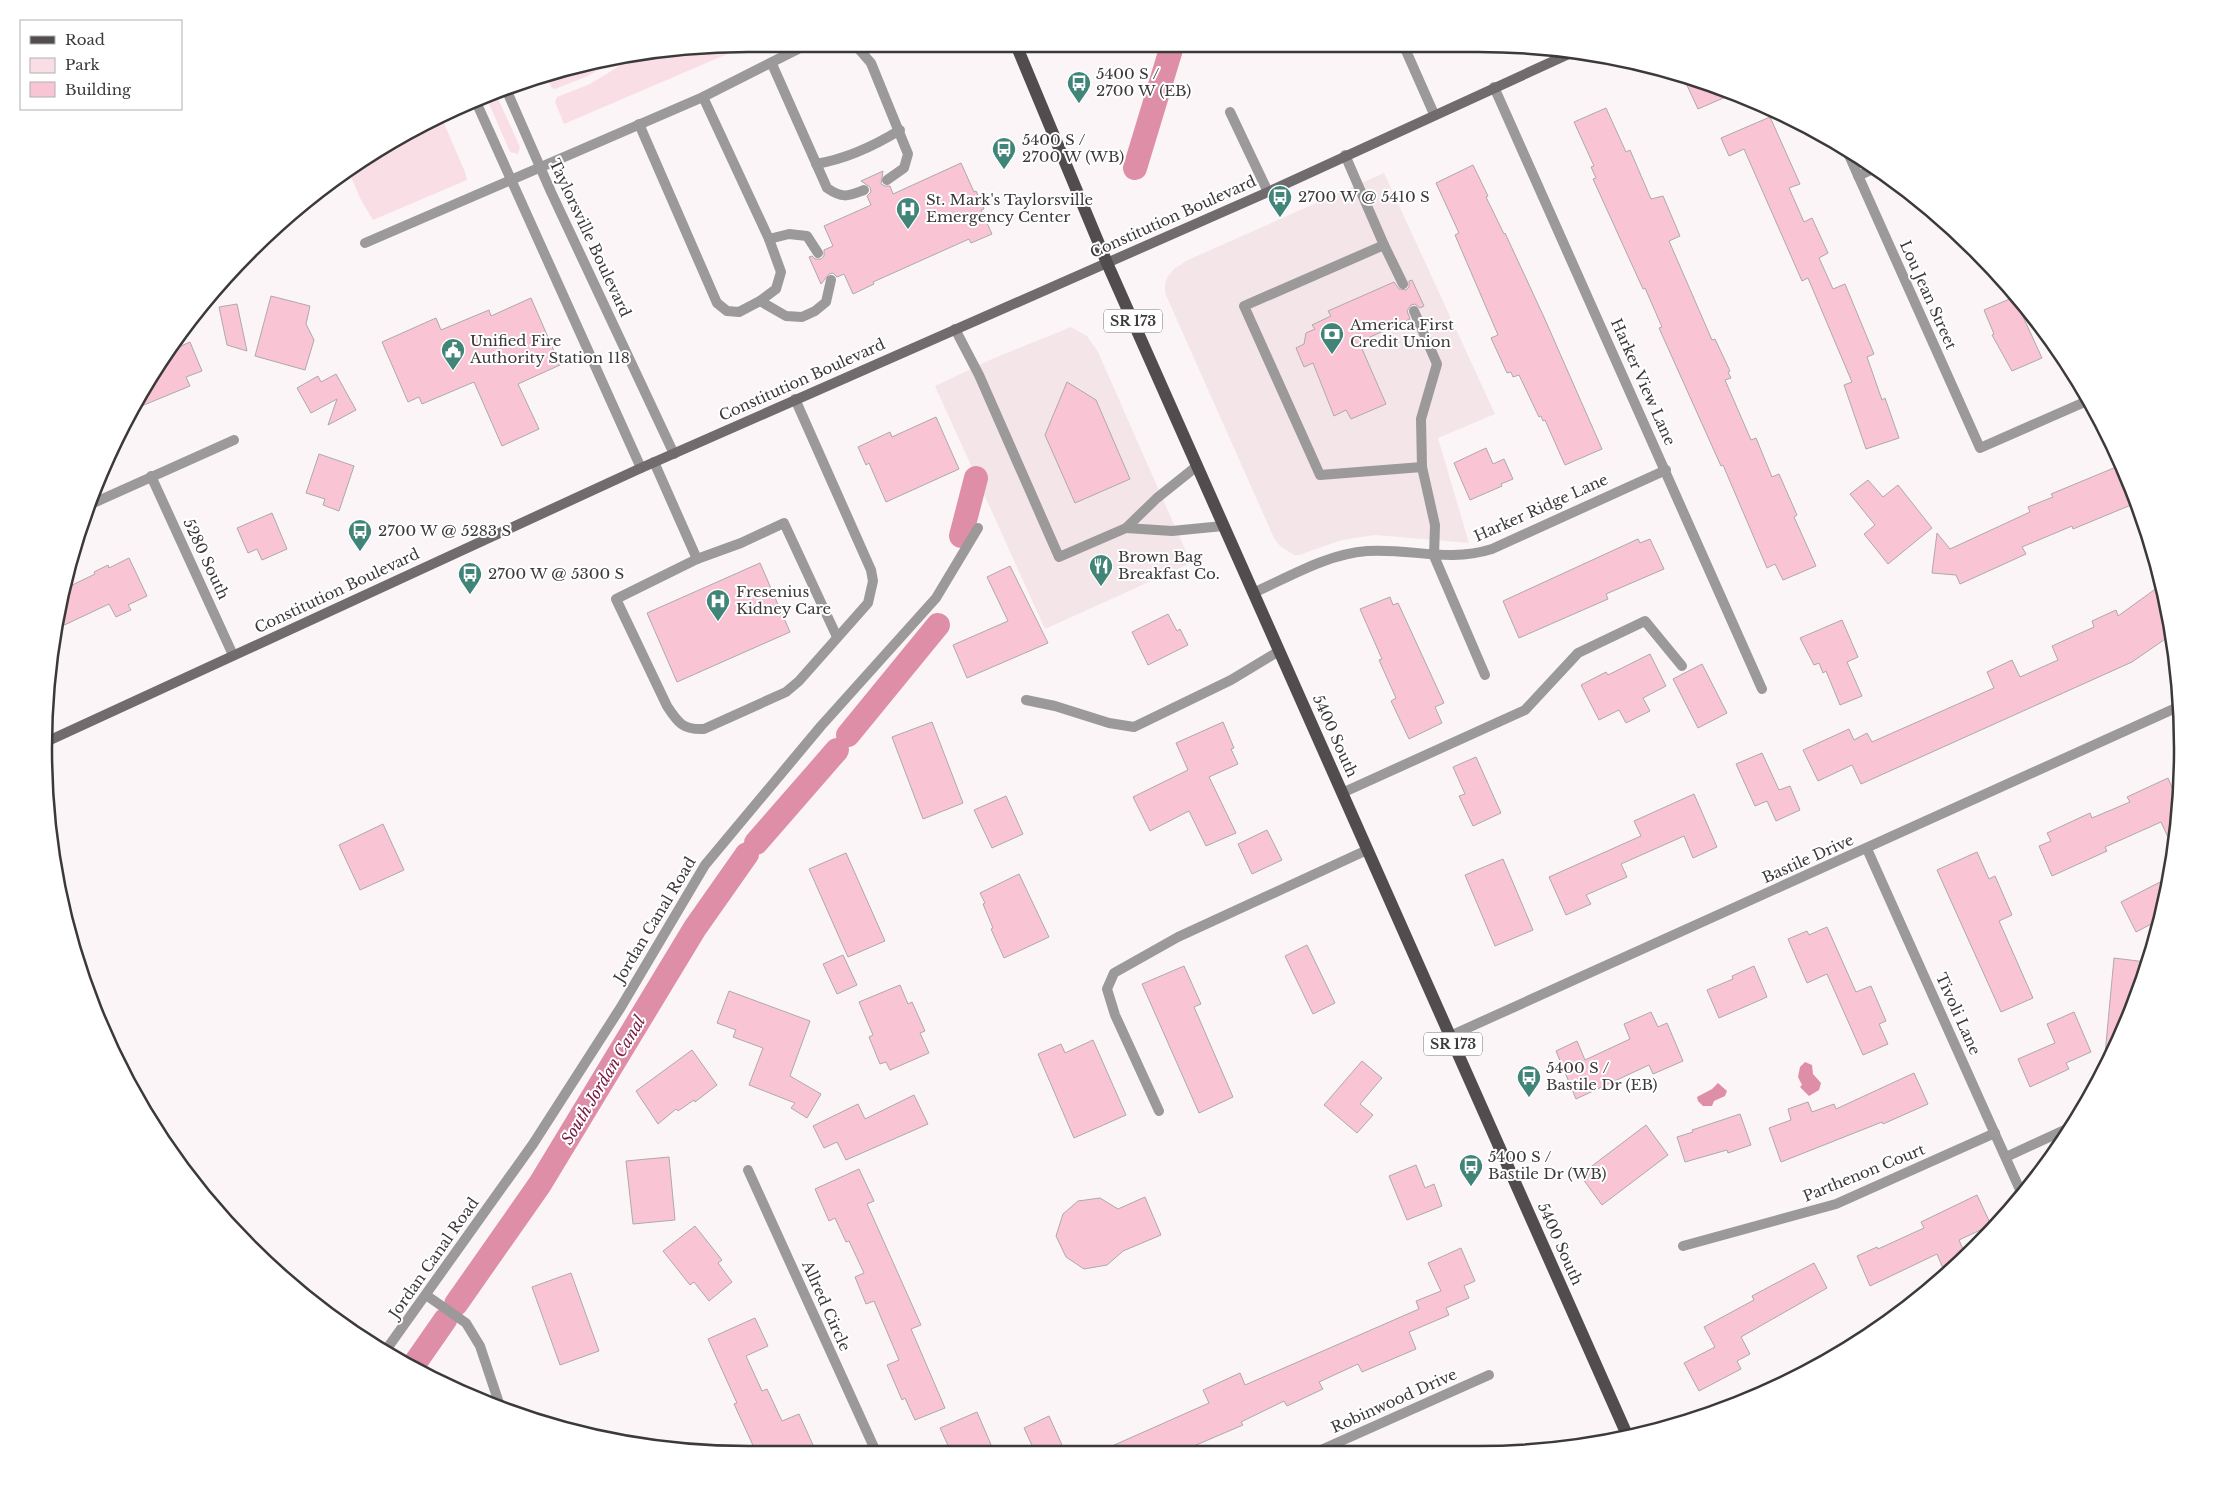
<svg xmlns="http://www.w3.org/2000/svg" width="2226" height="1498" font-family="'Libre Baskerville',serif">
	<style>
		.built { fill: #f4e5e9 }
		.green { fill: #fadee5 }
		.water { fill: #df8ea7 }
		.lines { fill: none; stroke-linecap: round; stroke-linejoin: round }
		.canal { stroke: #df8ea7; stroke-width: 24 }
		.building { fill: #f9c5d4; stroke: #aea9aa }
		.lane { stroke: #9b9999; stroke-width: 10 }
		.street { stroke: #9b9999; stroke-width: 10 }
		.secondary { stroke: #706c6d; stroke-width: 10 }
		.primary { stroke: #514d4e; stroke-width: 12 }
		.labels { text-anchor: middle; stroke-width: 4; stroke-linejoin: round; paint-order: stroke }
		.shield { fill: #fff; stroke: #767475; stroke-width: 1 }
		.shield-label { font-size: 14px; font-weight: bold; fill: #3c393a }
		.poi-label { font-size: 15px; fill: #3c393a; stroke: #fff; text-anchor: start }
		.street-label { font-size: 15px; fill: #3c393a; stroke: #fff }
		.water-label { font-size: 16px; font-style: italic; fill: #791a43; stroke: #fff }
		.rim { fill: none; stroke: #3c393a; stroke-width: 2.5 }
	</style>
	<rect width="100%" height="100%" fill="#fbf5f7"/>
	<!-- built -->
	<g class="built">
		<polygon points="1384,173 1495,414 1438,438 1469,543 1375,535 1342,540 1299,555 1294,555 1280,546 1274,538 1165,293 1165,284 1168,276 1174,269 1188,260"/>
		<polygon points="1071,327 1087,336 1098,352 1191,563 1045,629 935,386 992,359"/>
	</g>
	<!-- green -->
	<g class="green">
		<polygon points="739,49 564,124 555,102 557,97 590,84 639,54 657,50"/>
		<polygon points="617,59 588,76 555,89 552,88 546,76"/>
		<polygon points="496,94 520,147 518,154 510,152 487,99"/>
		<polygon points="443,121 465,172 467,180 373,220 361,200 348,170 357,163"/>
	</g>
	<!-- water -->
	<g class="water">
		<polygon points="1805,1062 1812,1065 1813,1074 1821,1083 1819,1090 1809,1096 1800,1087 1802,1085 1798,1077 1800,1067"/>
		<polygon points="1718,1083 1727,1091 1725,1096 1714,1101 1712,1106 1703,1106 1698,1101 1697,1097 1712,1089"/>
	</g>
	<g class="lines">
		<!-- canal -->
		<g class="canal">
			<polyline points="1135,168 1172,46"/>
			<polyline points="961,536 976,478"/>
			<polyline points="848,735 938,625"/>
			<polyline points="756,843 837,750"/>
			<polyline points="456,1304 540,1184 695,928 747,854"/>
			<polyline points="413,1366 445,1320"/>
		</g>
	</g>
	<!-- building -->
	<g class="building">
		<polygon points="1685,81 1708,89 1728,96 1698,109"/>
		<polygon points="1606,108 1626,152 1630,150 1651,199 1663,196 1680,236 1669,241 1712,340 1715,339 1730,371 1728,372 1731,378 1725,380 1751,440 1756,438 1772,477 1779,474 1797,515 1794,517 1816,566 1783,580 1775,564 1767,568 1723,465 1721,466 1659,328 1662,327 1645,288 1643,289 1593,179 1596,178 1591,167 1594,166 1574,122"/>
		<polygon points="1770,117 1800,184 1789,188 1804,222 1812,218 1828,253 1819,258 1833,289 1845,284 1874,354 1867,357 1882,400 1885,398 1899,438 1866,449 1844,385 1852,382 1808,278 1802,281 1744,149 1729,156 1721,138"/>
		<polygon points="961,163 974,192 976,191 984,209 981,210 992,234 971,243 969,239 873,282 874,284 853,294 844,274 837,277 833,273 829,274 821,284 809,257 812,256 815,259 821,259 824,256 824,250 833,246 824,226 871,205 867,196 871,192 870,187 861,181 883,171 881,184 885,186 890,186 893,194"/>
		<polygon points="1473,165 1488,196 1486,197 1504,234 1505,233 1543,315 1602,449 1565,465 1545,420 1543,421 1541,416 1539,417 1519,375 1513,377 1511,372 1507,373 1491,338 1498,335 1455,235 1459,233 1436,183"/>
		<polygon points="1412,280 1424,306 1420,308 1415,304 1411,305 1407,311 1410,319 1359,342 1386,404 1351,419 1346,410 1334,416 1313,363 1304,367 1296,348 1304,344 1306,333 1315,329 1312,325 1331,316 1328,311 1394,282 1399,289 1406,290 1409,287 1409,281"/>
		<polygon points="271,296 310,306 306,324 314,340 305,370 255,356"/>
		<polygon points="2014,297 2042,358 2012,371 1992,335 1994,334 1984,310"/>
		<polygon points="531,298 560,365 518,384 539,429 502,446 474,382 422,404 419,397 408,402 382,342 436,318 441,330 489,310 491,316"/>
		<polygon points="237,304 247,351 227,345 219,307"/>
		<polygon points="190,342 202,371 186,377 190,386 139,407 172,350"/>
		<polygon points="336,374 356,410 328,425 337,399 311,413 297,388 318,376 321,382"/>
		<polygon points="1067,382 1096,400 1130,479 1075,503 1045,435"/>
		<polygon points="936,417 959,469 886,502 869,463 866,465 858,447 890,432 892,437"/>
		<polygon points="1486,448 1493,464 1504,459 1513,479 1501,484 1502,486 1470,500 1454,463"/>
		<polygon points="319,454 354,466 339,511 323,505 325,499 306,493"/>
		<polygon points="2121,465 2128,479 2136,503 2073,529 2072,526 2022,547 2026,554 1960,584 1956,575 1932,573 1937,533 1950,549 2030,512 2028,507 2053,497 2051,494"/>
		<polygon points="1868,480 1883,497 1898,485 1932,528 1888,564 1864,534 1875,525 1850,494"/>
		<polygon points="272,513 287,549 262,560 257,549 248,553 237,528"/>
		<polygon points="1638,539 1640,543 1650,539 1664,569 1606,594 1608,599 1519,638 1503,601"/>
		<polygon points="129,558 147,596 128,605 131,610 116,617 109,604 58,628 64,589 95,574 94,572 108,565 109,568"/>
		<polygon points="760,563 790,632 677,682 647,613"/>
		<polygon points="1010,566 1048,643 967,678 953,645 1008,621 987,577"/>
		<polygon points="2161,585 2169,611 2171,635 2132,662 1861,784 1852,765 1818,781 1803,750 1849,729 1854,740 1867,733 1872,742 1994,688 1987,672 2012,660 2020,677 2058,660 2052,646 2094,627 2092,621 2116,610 2118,616"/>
		<polygon points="1390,597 1393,605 1398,603 1444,703 1435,707 1442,723 1409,739 1391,701 1396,698 1379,660 1382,659 1360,609"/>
		<polygon points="1168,614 1177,631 1180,629 1188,645 1148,665 1132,632"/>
		<polygon points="1842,620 1858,657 1847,662 1862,696 1840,705 1826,671 1823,673 1819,663 1814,665 1800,638"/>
		<polygon points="1650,654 1666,686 1643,698 1650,711 1626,723 1619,710 1599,720 1581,685 1606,672 1608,675"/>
		<polygon points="1702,664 1727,713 1698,728 1673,679"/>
		<polygon points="932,722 963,803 923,819 892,737"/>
		<polygon points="1223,722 1234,748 1231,749 1238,764 1209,777 1236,833 1206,846 1189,811 1150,831 1133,797 1188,770 1176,743"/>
		<polygon points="1762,753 1779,790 1790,786 1800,810 1776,821 1767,801 1755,806 1736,764"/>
		<polygon points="1476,757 1501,813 1473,826 1459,796 1465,794 1453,767"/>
		<polygon points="2168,778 2177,799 2173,848 2161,822 2105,847 2107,851 2052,876 2039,846 2051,841 2047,833 2090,813 2092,818 2130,802 2127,797"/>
		<polygon points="1694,794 1717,847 1693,858 1684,836 1621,864 1627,877 1586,895 1591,904 1566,915 1549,877 1641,836 1634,821"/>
		<polygon points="1006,796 1023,834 992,848 974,810"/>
		<polygon points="383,824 404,870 360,890 339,845"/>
		<polygon points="1267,830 1282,860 1252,874 1238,844"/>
		<polygon points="1977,852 1989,879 1995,876 2012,915 1999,921 2033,998 2001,1012 1937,870"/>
		<polygon points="846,853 885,941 848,957 809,869"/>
		<polygon points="1503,859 1533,930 1495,946 1465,875"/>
		<polygon points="1019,874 1049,937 1004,958 991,929 993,928 983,904 985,903 980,893"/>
		<polygon points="2170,877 2159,920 2136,932 2121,902"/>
		<polygon points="1827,927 1856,992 1871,986 1886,1021 1879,1024 1888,1044 1863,1055 1827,974 1807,983 1788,939 1807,931 1809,935"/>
		<polygon points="1307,945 1335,1003 1313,1014 1285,956"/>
		<polygon points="843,955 857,985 837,994 823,964"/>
		<polygon points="2114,958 2146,962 2129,1019 2104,1065"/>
		<polygon points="1184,966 1201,1004 1194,1007 1233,1097 1199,1113 1142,984"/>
		<polygon points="1754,966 1767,997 1719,1018 1707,990 1733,979 1732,976"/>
		<polygon points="900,985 908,1004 912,1002 925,1031 920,1033 929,1053 890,1070 886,1062 880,1064 869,1037 873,1035 859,1002"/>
		<polygon points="729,991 810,1021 790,1076 821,1094 807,1118 791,1108 795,1103 749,1085 763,1048 733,1037 736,1030 717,1023"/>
		<polygon points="1651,1012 1658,1027 1667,1023 1683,1061 1653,1074 1649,1065 1576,1099 1556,1051 1577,1041 1585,1060 1630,1039 1624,1024"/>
		<polygon points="2074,1012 2091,1052 2066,1063 2069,1069 2030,1087 2018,1059 2055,1043 2047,1024"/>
		<polygon points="1093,1040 1126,1115 1074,1138 1038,1054 1061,1044 1065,1053"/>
		<polygon points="692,1050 717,1085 695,1102 694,1100 678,1111 676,1109 658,1124 636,1091"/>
		<polygon points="1362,1061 1382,1078 1360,1104 1373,1115 1357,1133 1324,1105"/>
		<polygon points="1914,1073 1928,1104 1883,1124 1882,1122 1781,1162 1769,1128 1791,1120 1788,1109 1808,1102 1812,1112 1834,1104 1836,1109"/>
		<polygon points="914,1095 928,1124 846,1160 837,1142 824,1148 813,1126 858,1104 865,1119"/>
		<polygon points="1740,1114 1751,1145 1728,1153 1727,1150 1685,1162 1677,1137 1693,1132 1692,1130"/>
		<polygon points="1646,1125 1668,1155 1602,1205 1580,1175"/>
		<polygon points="669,1157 675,1220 633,1224 626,1161"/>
		<polygon points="1416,1165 1425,1188 1434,1184 1442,1206 1407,1220 1389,1176"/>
		<polygon points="859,1169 874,1201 867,1204 921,1325 911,1329 945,1408 915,1420 905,1398 902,1400 887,1365 899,1360 874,1301 866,1304 855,1277 864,1273 849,1241 846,1242 835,1218 829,1221 815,1189"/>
		<polygon points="1977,1195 1991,1225 1959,1240 1966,1256 1945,1273 1937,1254 1870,1286 1857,1256 1877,1247 1878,1249 1924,1228 1921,1222"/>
		<polygon points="1145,1197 1161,1235 1123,1251 1107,1265 1084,1269 1066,1257 1056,1236 1063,1214 1078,1201 1100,1198 1118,1209"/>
		<polygon points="695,1226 722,1260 718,1263 732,1282 709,1301 694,1282 690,1285 663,1251"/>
		<polygon points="1461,1248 1475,1281 1464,1286 1469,1298 1446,1308 1449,1315 1409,1332 1416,1349 1362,1372 1358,1364 1319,1382 1323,1389 1287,1406 1284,1401 1241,1422 1243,1425 1175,1454 1094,1454 1209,1403 1203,1390 1240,1373 1245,1385 1419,1309 1416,1301 1441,1291 1428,1263"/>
		<polygon points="1814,1263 1827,1288 1741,1337 1750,1354 1737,1361 1741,1369 1699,1391 1684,1363 1715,1347 1704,1327 1754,1300 1752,1296"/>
		<polygon points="571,1273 599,1351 560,1365 532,1287"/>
		<polygon points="755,1318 768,1346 746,1356 762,1391 767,1389 782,1421 799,1414 813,1445 791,1454 757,1454 734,1404 737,1403 708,1339"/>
		<polygon points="977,1412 995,1454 952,1454 940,1428"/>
		<polygon points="1049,1416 1066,1454 1036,1454 1024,1428"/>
	</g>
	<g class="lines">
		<!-- lane -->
		<g class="lane">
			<polyline points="1403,44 1434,114"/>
			<polyline points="858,48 871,63 908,154 904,168 887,180"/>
			<path d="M772 64 827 188C843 199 848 196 864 190"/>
			<polyline points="1230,112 1268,192"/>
			<polyline points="639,124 717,303 727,311 739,312 760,301 776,289 781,272 769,239 703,97"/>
			<polyline points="1345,155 1384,245 1244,306 1320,475 1422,467 1435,525 1434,556"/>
			<path d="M816 164C846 159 874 146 900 130"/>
			<polyline points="769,239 789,234 807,236 818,253"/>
			<polyline points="365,243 703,97 798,49"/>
			<polyline points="1384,245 1403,284"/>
			<polyline points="760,301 786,316 802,317 815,311 826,302 831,280"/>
			<polyline points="1414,311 1437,364 1421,419 1422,467"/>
			<polyline points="955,329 979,375 1059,557 1126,528 1157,498 1197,466"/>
			<path d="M654 462 697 559 616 599 667 706C678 723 683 730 704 729L786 692 799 681 868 603 873 581 871 570 795 399"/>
			<polyline points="1126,528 1172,531 1223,526"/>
			<polyline points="697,559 741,543 784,523 837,637"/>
			<polyline points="1026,700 1055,706 1109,723 1134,727 1231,680 1279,651"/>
			<polyline points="1342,793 1525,710 1578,653 1645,621 1682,666"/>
			<polyline points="1159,1111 1115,1015 1107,989 1114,973 1178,937 1367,850"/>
		</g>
		<!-- street -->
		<g class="street">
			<polyline points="1494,87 1762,689"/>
			<polyline points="506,89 551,192 674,454"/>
			<polyline points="477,104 641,468"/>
			<polyline points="1848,153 1980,448 2087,401"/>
			<polyline points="1858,176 1873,169"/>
			<polyline points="151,476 233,655"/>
			<polyline points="89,505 234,440"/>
			<polyline points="1434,556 1485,675"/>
			<path d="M1253 593C1289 577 1327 554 1367 551 1412 548 1447 563 1492 549L1666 470"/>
			<polyline points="1867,849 2021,1192"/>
			<polyline points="1450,1036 2178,707"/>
			<polyline points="2006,1157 2071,1127"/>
			<polyline points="748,1170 877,1454"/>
			<polyline points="1683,1246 1836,1204 1995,1133"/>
			<polyline points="426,1295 466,1323 480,1346 499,1403"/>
			<polyline points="386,1350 533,1144 621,1007 705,865 821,726 936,598 978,528"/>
			<polyline points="1312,1454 1489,1375"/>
		</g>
		<!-- secondary -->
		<polyline class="secondary" points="48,741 641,468 1268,192 1571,53"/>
		<!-- primary -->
		<polyline class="primary" points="1017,47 1107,263 1628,1437"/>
	</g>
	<!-- icons -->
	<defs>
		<g id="bus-pin" transform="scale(1.25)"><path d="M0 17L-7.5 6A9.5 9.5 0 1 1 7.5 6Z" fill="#418578" stroke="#fff"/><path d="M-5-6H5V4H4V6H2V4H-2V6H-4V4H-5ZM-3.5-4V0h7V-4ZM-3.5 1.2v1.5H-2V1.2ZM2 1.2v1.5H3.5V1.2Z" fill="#fff"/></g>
		<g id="hospital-pin" transform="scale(1.25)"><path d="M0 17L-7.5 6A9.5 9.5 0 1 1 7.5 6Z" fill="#418578" stroke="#fff"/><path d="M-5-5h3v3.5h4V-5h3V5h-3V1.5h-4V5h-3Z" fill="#fff"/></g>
		<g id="bank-pin" transform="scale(1.25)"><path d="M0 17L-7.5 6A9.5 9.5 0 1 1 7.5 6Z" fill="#418578" stroke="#fff"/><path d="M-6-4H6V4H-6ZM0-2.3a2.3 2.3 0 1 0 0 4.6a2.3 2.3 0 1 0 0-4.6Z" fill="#fff"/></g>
		<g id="civic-pin" transform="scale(1.25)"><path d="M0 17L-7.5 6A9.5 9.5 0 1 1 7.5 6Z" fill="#418578" stroke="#fff"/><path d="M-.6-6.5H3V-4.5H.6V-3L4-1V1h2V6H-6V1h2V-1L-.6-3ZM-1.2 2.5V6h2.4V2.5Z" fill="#fff"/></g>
		<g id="restaurant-pin" transform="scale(1.25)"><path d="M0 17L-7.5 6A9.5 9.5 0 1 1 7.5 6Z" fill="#418578" stroke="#fff"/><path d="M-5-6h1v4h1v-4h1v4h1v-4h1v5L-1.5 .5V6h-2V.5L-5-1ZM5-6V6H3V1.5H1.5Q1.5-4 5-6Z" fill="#fff"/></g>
	</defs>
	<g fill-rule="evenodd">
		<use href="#bus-pin" x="1079" y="83"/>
		<use href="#bus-pin" x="1004" y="149"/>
		<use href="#bus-pin" x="1280" y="197"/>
		<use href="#hospital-pin" x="908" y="209"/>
		<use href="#bank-pin" x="1332" y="334"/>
		<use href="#civic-pin" x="453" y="350"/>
		<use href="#bus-pin" x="360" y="531"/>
		<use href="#restaurant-pin" x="1101" y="566"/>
		<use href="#bus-pin" x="470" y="574"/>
		<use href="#hospital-pin" x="718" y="601"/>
		<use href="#bus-pin" x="1529" y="1077"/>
		<use href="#bus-pin" x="1471" y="1166"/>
	</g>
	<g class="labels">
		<!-- shield labels -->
		<g class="shield">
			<rect x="1104" y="309.5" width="58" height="23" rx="4"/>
			<rect x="1424" y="1032.5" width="58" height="23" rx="4"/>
		</g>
		<g class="shield-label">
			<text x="1133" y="326">SR 173</text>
			<text x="1453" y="1049">SR 173</text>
		</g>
		<!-- poi labels -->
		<g class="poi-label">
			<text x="1096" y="79">5400 S /<tspan x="1096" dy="17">2700 W (EB)</tspan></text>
			<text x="1022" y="145">5400 S /<tspan x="1022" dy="17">2700 W (WB)</tspan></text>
			<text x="1298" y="202">2700 W @ 5410 S</text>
			<text x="926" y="205">St. Mark's Taylorsville<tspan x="926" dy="17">Emergency Center</tspan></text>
			<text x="1350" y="330">America First<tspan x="1350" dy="17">Credit Union</tspan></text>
			<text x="470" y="346">Unified Fire<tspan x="470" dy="17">Authority Station 118</tspan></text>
			<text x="378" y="536">2700 W @ 5283 S</text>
			<text x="1118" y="562">Brown Bag<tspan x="1118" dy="17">Breakfast Co.</tspan></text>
			<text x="488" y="579">2700 W @ 5300 S</text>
			<text x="736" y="597">Fresenius<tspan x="736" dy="17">Kidney Care</tspan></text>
			<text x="1546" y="1073">5400 S /<tspan x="1546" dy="17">Bastile Dr (EB)</tspan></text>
			<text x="1488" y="1162">5400 S /<tspan x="1488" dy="17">Bastile Dr (WB)</tspan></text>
		</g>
		<!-- street labels -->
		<g class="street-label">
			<text transform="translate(1173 217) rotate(-24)" y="5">Constitution Boulevard</text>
			<text transform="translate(590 238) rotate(65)" y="5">Taylorsville Boulevard</text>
			<text transform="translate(1928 295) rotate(66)" y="5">Lou Jean Street</text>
			<text transform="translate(802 380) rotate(-24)" y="5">Constitution Boulevard</text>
			<text transform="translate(1643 382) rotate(66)" y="5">Harker View Lane</text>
			<text transform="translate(1541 508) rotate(-24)" y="5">Harker Ridge Lane</text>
			<text transform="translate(206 559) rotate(65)" y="5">5280 South</text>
			<text transform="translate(337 591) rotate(-25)" y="5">Constitution Boulevard</text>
			<text transform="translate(1335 736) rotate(66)" y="5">5400 South</text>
			<text transform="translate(1808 859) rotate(-24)" y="5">Bastile Drive</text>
			<text transform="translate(655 920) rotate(-59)" y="5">Jordan Canal Road</text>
			<text transform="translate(1958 1014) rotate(66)" y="5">Tivoli Lane</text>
			<text transform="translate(1864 1173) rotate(-22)" y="5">Parthenon Court</text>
			<text transform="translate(1560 1244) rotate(66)" y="5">5400 South</text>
			<text transform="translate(434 1258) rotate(-55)" y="5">Jordan Canal Road</text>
			<text transform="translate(826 1306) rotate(66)" y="5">Allred Circle</text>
			<text transform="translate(1394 1401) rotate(-24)" y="5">Robinwood Drive</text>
		</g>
		<!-- water labels -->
		<g class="water-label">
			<text transform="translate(603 1080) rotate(-59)" y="6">South Jordan Canal</text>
		</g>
	</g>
	<!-- crop -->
	<path d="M0 0H2226V1498H0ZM748 52H1478A696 696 0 0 1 2174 748V750A696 696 0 0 1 1478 1446H748A696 696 0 0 1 52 750V748A696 696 0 0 1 748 52Z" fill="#fff" fill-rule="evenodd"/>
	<path class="rim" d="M748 52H1478A696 696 0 0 1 2174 748V750A696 696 0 0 1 1478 1446H748A696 696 0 0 1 52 750V748A696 696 0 0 1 748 52Z"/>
	<!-- legend -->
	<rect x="20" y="20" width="162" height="90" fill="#ffffff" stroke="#b1b0b0"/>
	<rect x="30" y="36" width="25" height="8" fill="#514d4e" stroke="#b1b0b0"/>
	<text x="65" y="45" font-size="15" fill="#3c393a">Road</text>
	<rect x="30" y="58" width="25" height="15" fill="#fadee5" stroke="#b1b0b0"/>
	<text x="65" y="70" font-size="15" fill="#3c393a">Park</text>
	<rect x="30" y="82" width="25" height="15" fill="#f9c5d4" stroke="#b1b0b0"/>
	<text x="65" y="95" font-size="15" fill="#3c393a">Building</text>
</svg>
